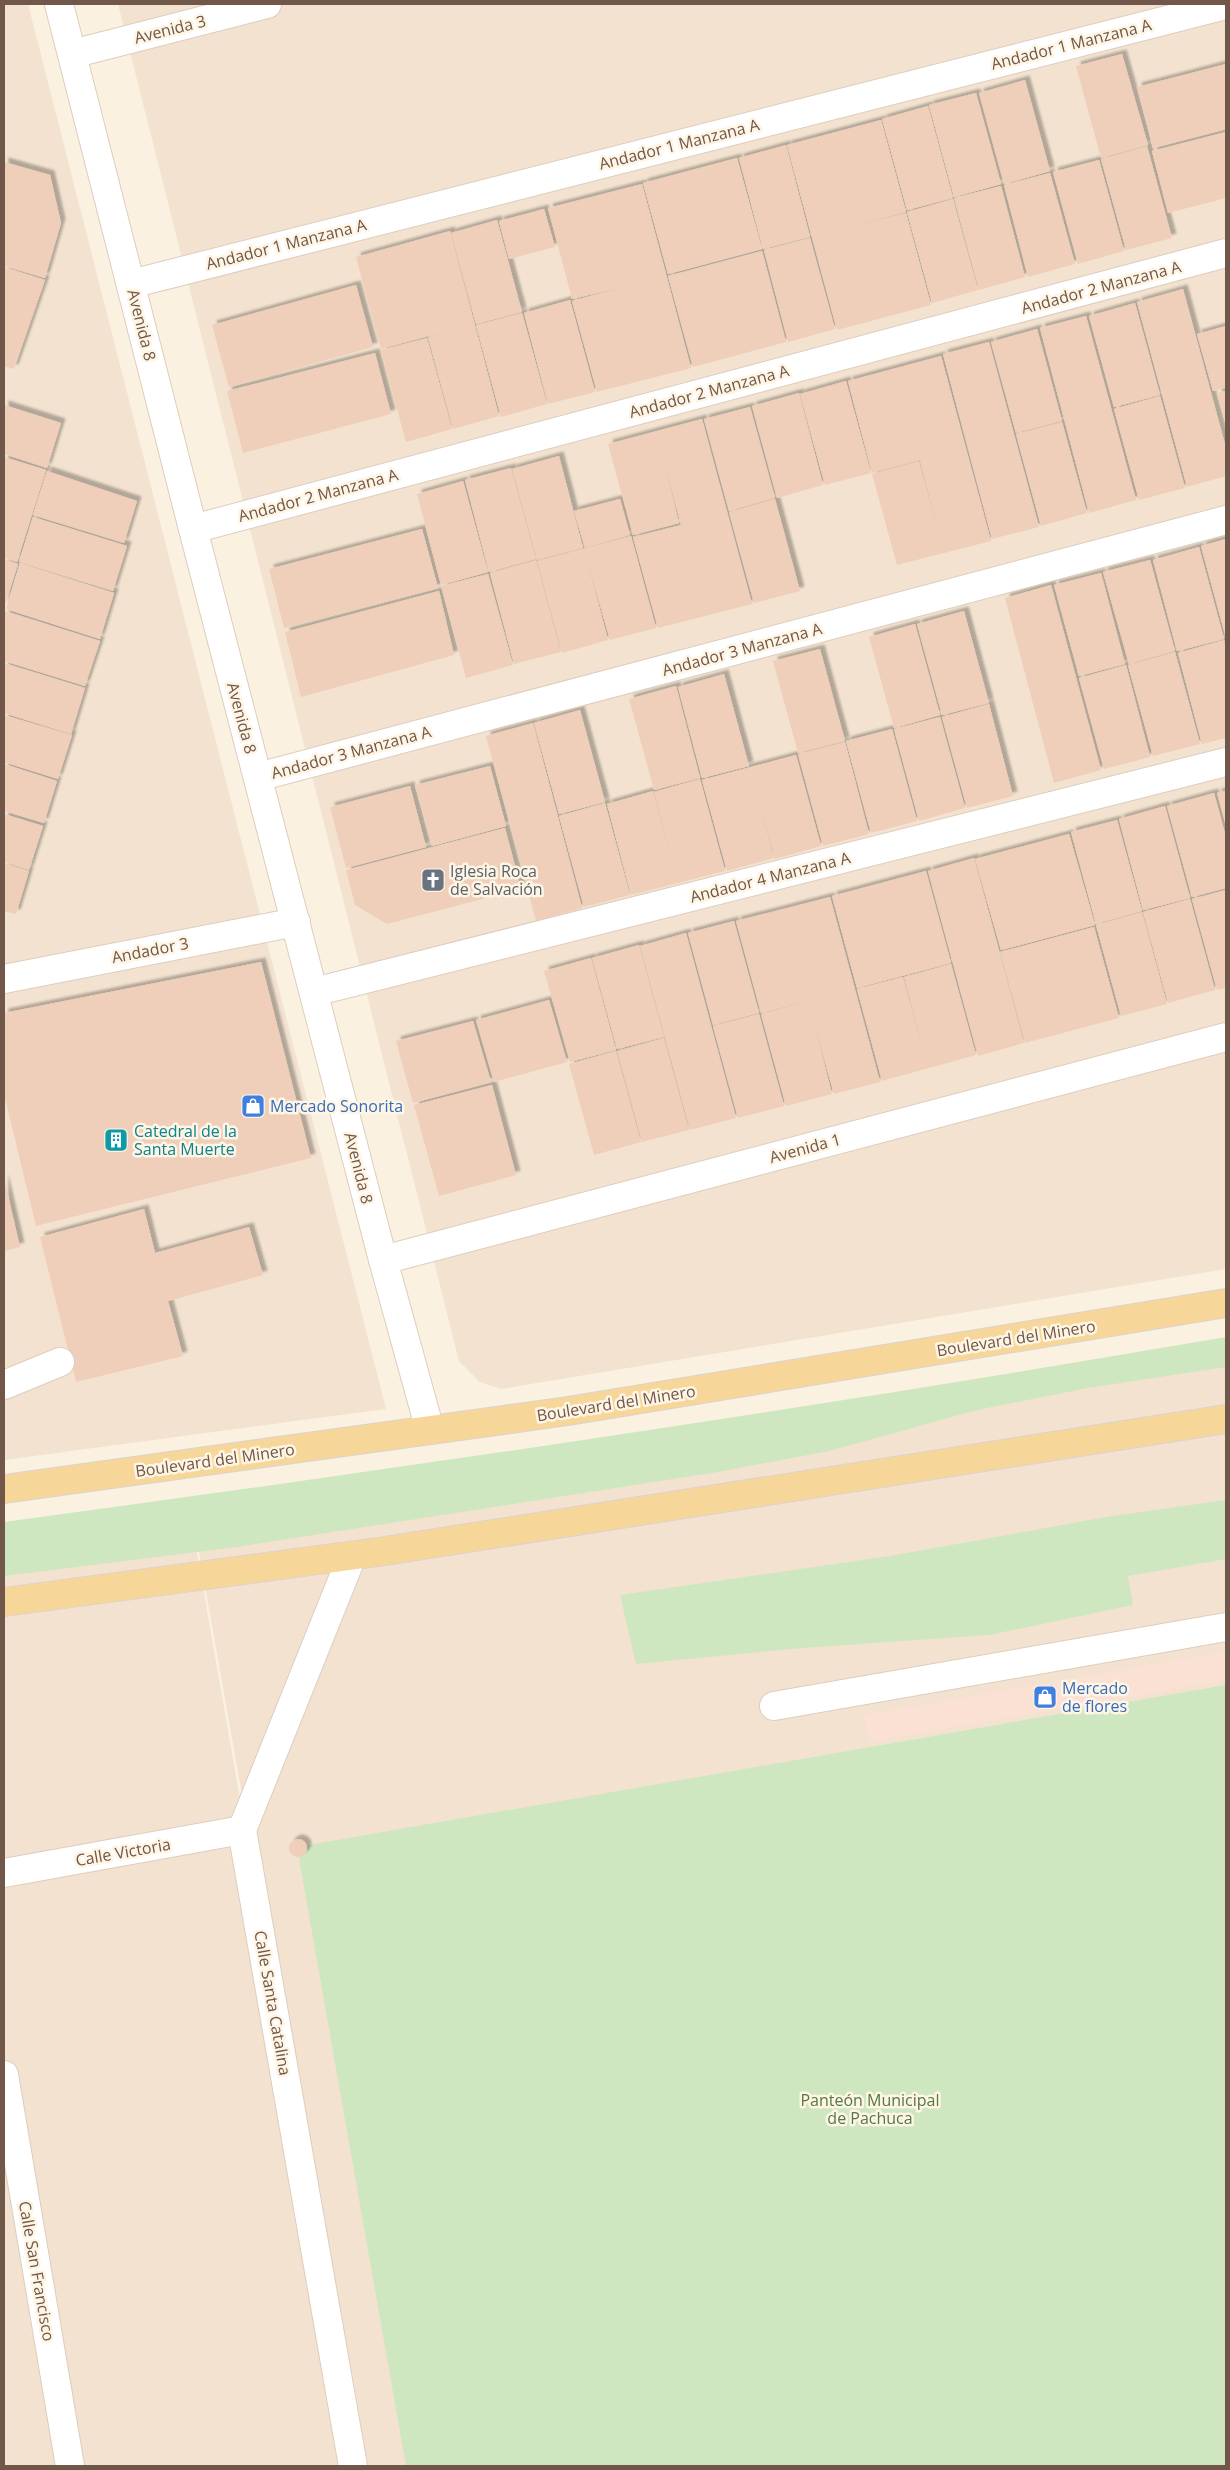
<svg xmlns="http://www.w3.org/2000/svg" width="1230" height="2470" font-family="'Open Sans',sans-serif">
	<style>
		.residential { fill: #f2e2cf }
		.commercial { fill: #fbe0d4 }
		.green { fill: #cfe7c0 }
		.building { fill: #efcfb9; filter: url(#shadow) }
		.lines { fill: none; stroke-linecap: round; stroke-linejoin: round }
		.minor-casing { stroke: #decdbd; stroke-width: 30 }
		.major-casing { stroke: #dad3d0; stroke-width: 30 }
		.minor { stroke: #fff; stroke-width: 28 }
		.major { stroke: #f7d69a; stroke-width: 28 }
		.labels { text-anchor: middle; stroke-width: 5; stroke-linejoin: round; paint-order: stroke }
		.street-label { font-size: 16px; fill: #705749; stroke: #fef5e5 }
		.worship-label { font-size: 16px; fill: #5b616d; stroke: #fef5e5; text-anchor: start }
		.shop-label { font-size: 16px; fill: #366cbe; stroke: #fef5e5; text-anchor: start }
		.culture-label { font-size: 16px; fill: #0d838f; stroke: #fef5e5; text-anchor: start }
		.park-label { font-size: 16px; fill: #547a44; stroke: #fef5e5 }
	</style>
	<defs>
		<filter id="shadow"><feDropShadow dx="4.5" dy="-4.5" stdDeviation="1" flood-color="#0004"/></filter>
	</defs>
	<rect width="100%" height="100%" fill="#fbf1e0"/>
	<!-- residential -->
	<g class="residential">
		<polygon points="4,4 28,4 386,1409 4,1460"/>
		<polygon points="118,4 1226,4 1226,1269 501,1389 480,1382 459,1361"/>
		<polygon points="1226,1361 1226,2466 361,2466 194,1524"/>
		<polygon points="192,1524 245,1828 4,1870 4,1549"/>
		<polygon points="246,1830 360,2466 4,2466 4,1871"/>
	</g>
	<!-- commercial -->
	<polygon class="commercial" points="1226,1651 1226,1680 869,1742 863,1715"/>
	<!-- green -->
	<g class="green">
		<path d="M1226 1337V1367L1088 1388 977 1410 829 1451 718 1472 237 1547 4 1576V1522C412 1467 820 1407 1226 1337Z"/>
		<polygon points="1226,1500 1226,1559 1128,1576 1133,1605 989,1635 802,1648 636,1664 620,1595 890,1556 1106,1517"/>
		<polygon points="1226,1685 1226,2466 406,2466 297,1847"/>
	</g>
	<!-- building -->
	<g class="building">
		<polygon points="1122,54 1148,145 1101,158 1076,66"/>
		<polygon points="1226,64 1226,129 1153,148 1137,87"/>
		<polygon points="1025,80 1050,171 1004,184 979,93"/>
		<polygon points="976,93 1001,184 954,197 929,105"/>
		<polygon points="928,106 953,198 907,210 882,119"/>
		<polygon points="881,120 906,212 858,225 906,213 931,305 837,330 787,145"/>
		<polygon points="1226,132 1226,198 1168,213 1152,151"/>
		<polygon points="786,145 810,237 763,249 739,158"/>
		<polygon points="1147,146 1172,238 1126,250 1101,159"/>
		<polygon points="737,158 762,249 668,274 643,183"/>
		<polygon points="1099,160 1124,251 1078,264 1053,172"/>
		<polygon points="4,162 50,175 61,223 45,278 4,266"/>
		<polygon points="1050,173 1075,264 1028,277 1004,185"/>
		<polygon points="642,184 691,368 597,392 572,301 619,288 572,299 548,208"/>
		<polygon points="1001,186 1025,277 979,290 954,198"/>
		<polygon points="953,199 978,290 932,303 907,212"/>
		<polygon points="544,209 555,247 509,259 499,221"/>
		<polygon points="497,220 522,312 476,324 451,233"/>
		<polygon points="450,231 499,416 453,429 428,337 440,333 381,349 356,257"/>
		<polygon points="810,238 835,329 788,342 764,250"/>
		<polygon points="762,251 786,342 693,367 668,276"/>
		<polygon points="4,267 45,280 14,369 4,366"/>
		<polygon points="356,285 373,347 229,387 212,325"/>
		<polygon points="1183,289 1226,448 1226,476 1187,487 1137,302"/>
		<polygon points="570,300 595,392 548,404 524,313"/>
		<polygon points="1135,303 1160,395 1114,407 1089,316"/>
		<polygon points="522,313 547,404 501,417 476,325"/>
		<polygon points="1086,316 1136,500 1089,513 1040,328"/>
		<polygon points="1226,326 1226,387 1213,391 1197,334"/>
		<polygon points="1037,329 1062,421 1016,433 991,342"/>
		<polygon points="427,338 452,429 406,442 381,350"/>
		<polygon points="989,342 1039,527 992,539 943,354"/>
		<polygon points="375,353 391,414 243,453 227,391"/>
		<polygon points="941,356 991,541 897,565 872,474 919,461 941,542 920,461 920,460 872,473 848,381"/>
		<polygon points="846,381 871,473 825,485 800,394"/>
		<polygon points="1226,391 1226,424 1217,393"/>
		<polygon points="799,393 823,485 777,498 752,406"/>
		<polygon points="1160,396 1185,488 1139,500 1114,409"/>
		<polygon points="4,405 61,423 47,468 4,454"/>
		<polygon points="750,407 775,498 729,511 704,419"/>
		<polygon points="702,419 752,604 658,628 633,537 681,525 664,462 679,523 633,535 608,444"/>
		<polygon points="1062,422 1087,513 1041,526 1016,434"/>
		<polygon points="559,456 583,548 537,560 512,469"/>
		<polygon points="4,457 46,470 17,562 4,558"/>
		<polygon points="511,468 536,559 489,572 465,480"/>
		<polygon points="47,471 137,501 124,543 33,515"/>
		<polygon points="463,481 488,572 441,585 417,494"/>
		<polygon points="620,499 630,535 585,548 574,511"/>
		<polygon points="775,499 800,591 754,603 729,512"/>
		<polygon points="33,517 127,546 113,591 19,562"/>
		<polygon points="422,529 438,588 284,628 269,569"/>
		<polygon points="631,536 656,628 610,640 587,560 608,640 562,653 537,561"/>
		<polygon points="1226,539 1226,638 1201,546"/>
		<polygon points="1199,547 1224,639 1177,651 1153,560"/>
		<polygon points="4,559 18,564 4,608"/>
		<polygon points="536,560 561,652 514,664 490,573"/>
		<polygon points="1150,560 1175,651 1129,664 1103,572"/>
		<polygon points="20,563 114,593 100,639 6,609"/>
		<polygon points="1101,573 1125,664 1079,676 1054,585"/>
		<polygon points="488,574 513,665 466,678 441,586"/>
		<polygon points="1051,585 1101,770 1054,783 1005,598"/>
		<polygon points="439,591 454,655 301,697 285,632"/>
		<polygon points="5,611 100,641 85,686 4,661"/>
		<polygon points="964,611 989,703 942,715 917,624"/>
		<polygon points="915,624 940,715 894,728 869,637"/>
		<polygon points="1224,640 1226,649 1226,738 1202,744 1178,653"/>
		<polygon points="820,649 845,741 798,753 773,661"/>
		<polygon points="1175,652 1200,744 1153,756 1128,665"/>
		<polygon points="4,663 85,688 71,734 4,713"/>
		<polygon points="1126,665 1150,757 1104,769 1079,678"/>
		<polygon points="724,674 749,766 702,778 678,687"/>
		<polygon points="676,686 700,778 654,790 629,699"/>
		<polygon points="989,704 1013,796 967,808 942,717"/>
		<polygon points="580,710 605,802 559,814 534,723"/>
		<polygon points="4,715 72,735 58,779 4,762"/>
		<polygon points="940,717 965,808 919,821 894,729"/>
		<polygon points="533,723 582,908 536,921 486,736"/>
		<polygon points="892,729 917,821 871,833 846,741"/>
		<polygon points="845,742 869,834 823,846 798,754"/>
		<polygon points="796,755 821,846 775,859 757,793 774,858 727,871 702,780"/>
		<polygon points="4,764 57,781 44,823 4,811"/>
		<polygon points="490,766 506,826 432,846 415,785"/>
		<polygon points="700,779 725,871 631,895 607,804 653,791 671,858 654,792"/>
		<polygon points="410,786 426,847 346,868 330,807"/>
		<polygon points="1226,791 1226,826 1217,793"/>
		<polygon points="1214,793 1226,837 1226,888 1192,897 1167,806"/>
		<polygon points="605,803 630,895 584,907 559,816"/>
		<polygon points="1165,806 1190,898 1143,910 1119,819"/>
		<polygon points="4,814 43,826 29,870 4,862"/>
		<polygon points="1117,820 1142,911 1096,924 1071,832"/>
		<polygon points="505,828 521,889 387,924 355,905 346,870"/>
		<polygon points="1069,834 1095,925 1001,950 975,859"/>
		<polygon points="974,858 1024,1043 978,1056 928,871"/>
		<polygon points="4,863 29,871 16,914 4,911"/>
		<polygon points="926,871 951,963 857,988 832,896"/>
		<polygon points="1226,890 1226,988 1217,990 1192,899"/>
		<polygon points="830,897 880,1082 834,1094 815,1027 832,1094 786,1106 761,1014 808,1001 761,1013 736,921"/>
		<polygon points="1190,899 1215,990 1168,1003 1143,912"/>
		<polygon points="1142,912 1167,1004 1121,1016 1096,925"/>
		<polygon points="734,921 759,1013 713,1025 688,933"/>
		<polygon points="1094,927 1119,1018 1025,1043 1000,952"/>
		<polygon points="686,933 736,1118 690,1130 640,946"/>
		<polygon points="639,945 664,1037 617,1049 592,958"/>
		<polygon points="591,958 616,1050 570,1062 544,971"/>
		<polygon points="261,962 311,1158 36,1226 4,1094 4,1013"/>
		<polygon points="951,964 976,1055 882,1081 857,989 903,977 925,1057 904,977"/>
		<polygon points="549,1000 567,1062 494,1082 476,1020"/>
		<polygon points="759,1014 784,1106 738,1118 713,1026"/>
		<polygon points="473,1021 491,1082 413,1103 396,1041"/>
		<polygon points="664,1038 689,1130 642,1142 617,1051"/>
		<polygon points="616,1051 641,1142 594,1155 569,1064"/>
		<polygon points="492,1085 516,1175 439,1196 414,1105"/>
		<polygon points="4,1179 20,1247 4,1251"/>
		<polygon points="144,1209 155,1253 249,1227 263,1275 168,1301 183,1356 76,1382 40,1237"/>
		<circle cx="298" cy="1848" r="9"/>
	</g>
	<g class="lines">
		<!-- minor casing -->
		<g class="minor-casing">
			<g id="minor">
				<polyline points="59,4 193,529 383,1260 430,1430"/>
				<polyline points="72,54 267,4"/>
				<polyline points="131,284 1226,5"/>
				<polyline points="193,529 1226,253"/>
				<polyline points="258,777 1226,520"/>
				<polyline points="4,979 296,922"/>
				<polyline points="314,992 1226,762"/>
				<polyline points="383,1260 1226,1037"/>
				<polyline points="4,1385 60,1362"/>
				<polyline points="352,1556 242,1830 353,2466"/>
				<polyline points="774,1706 1226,1627"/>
				<polyline points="4,1873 242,1830"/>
				<polyline points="4,2075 70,2466"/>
			</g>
		</g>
		<!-- major casing -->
		<g class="major-casing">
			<g id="major">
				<polyline points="4,1489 568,1411 1226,1303"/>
				<polyline points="4,1602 385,1551 1226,1419"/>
			</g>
		</g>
		<!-- minor -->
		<use href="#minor" class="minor"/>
		<!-- major -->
		<use href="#major" class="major"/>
	</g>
	<!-- icons -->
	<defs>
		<g id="church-square" transform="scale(1.25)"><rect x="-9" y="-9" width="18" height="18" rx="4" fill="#6b7280" stroke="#fef5e5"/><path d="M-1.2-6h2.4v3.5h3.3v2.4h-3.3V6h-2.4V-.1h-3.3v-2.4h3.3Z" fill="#fff"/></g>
		<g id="shop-square" transform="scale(1.25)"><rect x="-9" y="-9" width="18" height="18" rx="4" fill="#3f7fe0" stroke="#fef5e5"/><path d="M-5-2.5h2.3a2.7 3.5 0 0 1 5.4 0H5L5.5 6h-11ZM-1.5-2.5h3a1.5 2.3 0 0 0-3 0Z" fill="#fff"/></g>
		<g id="building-square" transform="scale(1.25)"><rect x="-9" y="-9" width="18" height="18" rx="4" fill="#0f9aa8" stroke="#fef5e5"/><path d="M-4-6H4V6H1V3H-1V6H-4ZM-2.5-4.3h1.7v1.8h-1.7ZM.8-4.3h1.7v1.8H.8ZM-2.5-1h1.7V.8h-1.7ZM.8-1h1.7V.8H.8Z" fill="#fff"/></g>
	</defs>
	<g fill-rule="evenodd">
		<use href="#church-square" x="433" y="880"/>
		<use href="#shop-square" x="253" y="1106"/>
		<use href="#building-square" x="116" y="1140"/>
		<use href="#shop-square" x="1045" y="1697"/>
	</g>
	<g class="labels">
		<!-- street labels -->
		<g class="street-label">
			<text transform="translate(170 29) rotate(-14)" y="6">Avenida 3</text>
			<text transform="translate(1071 44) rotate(-14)" y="6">Andador 1 Manzana A</text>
			<text transform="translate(679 144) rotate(-14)" y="6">Andador 1 Manzana A</text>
			<text transform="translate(286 244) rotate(-14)" y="6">Andador 1 Manzana A</text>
			<text transform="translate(1101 287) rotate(-15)" y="6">Andador 2 Manzana A</text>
			<text transform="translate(142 325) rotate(76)" y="6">Avenida 8</text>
			<text transform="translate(709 391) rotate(-15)" y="6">Andador 2 Manzana A</text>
			<text transform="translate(318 495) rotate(-15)" y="6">Andador 2 Manzana A</text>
			<text transform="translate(742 649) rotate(-15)" y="6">Andador 3 Manzana A</text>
			<text transform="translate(242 718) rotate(75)" y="6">Avenida 8</text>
			<text transform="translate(351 752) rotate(-15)" y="6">Andador 3 Manzana A</text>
			<text transform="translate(770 877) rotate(-14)" y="6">Andador 4 Manzana A</text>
			<text transform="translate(150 950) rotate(-11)" y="6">Andador 3</text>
			<text transform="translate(805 1148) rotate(-15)" y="6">Avenida 1</text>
			<text transform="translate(359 1168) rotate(76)" y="6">Avenida 8</text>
			<text transform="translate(1016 1338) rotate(-9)" y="6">Boulevard del Minero</text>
			<text transform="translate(616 1403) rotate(-9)" y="6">Boulevard del Minero</text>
			<text transform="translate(215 1460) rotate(-8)" y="6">Boulevard del Minero</text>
			<text transform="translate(123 1852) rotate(-10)" y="6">Calle Victoria</text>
			<text transform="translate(273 2003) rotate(80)" y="6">Calle Santa Catalina</text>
			<text transform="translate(37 2271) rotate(80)" y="6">Calle San Francisco</text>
		</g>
		<!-- worship labels -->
		<g class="worship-label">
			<text x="450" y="877">Iglesia Roca<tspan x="450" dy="18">de Salvación</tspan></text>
		</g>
		<!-- shop labels -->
		<g class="shop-label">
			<text x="270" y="1112">Mercado Sonorita</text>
			<text x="1062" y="1694">Mercado<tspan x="1062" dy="18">de flores</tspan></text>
		</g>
		<!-- culture labels -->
		<g class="culture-label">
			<text x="134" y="1137">Catedral de la<tspan x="134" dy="18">Santa Muerte</tspan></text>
		</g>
		<!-- park labels -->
		<g class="park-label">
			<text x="870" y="2106">Panteón Municipal<tspan x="870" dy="18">de Pachuca</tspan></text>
		</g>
	</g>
	<!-- border -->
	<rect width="1230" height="2470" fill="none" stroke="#705749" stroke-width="10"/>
</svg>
